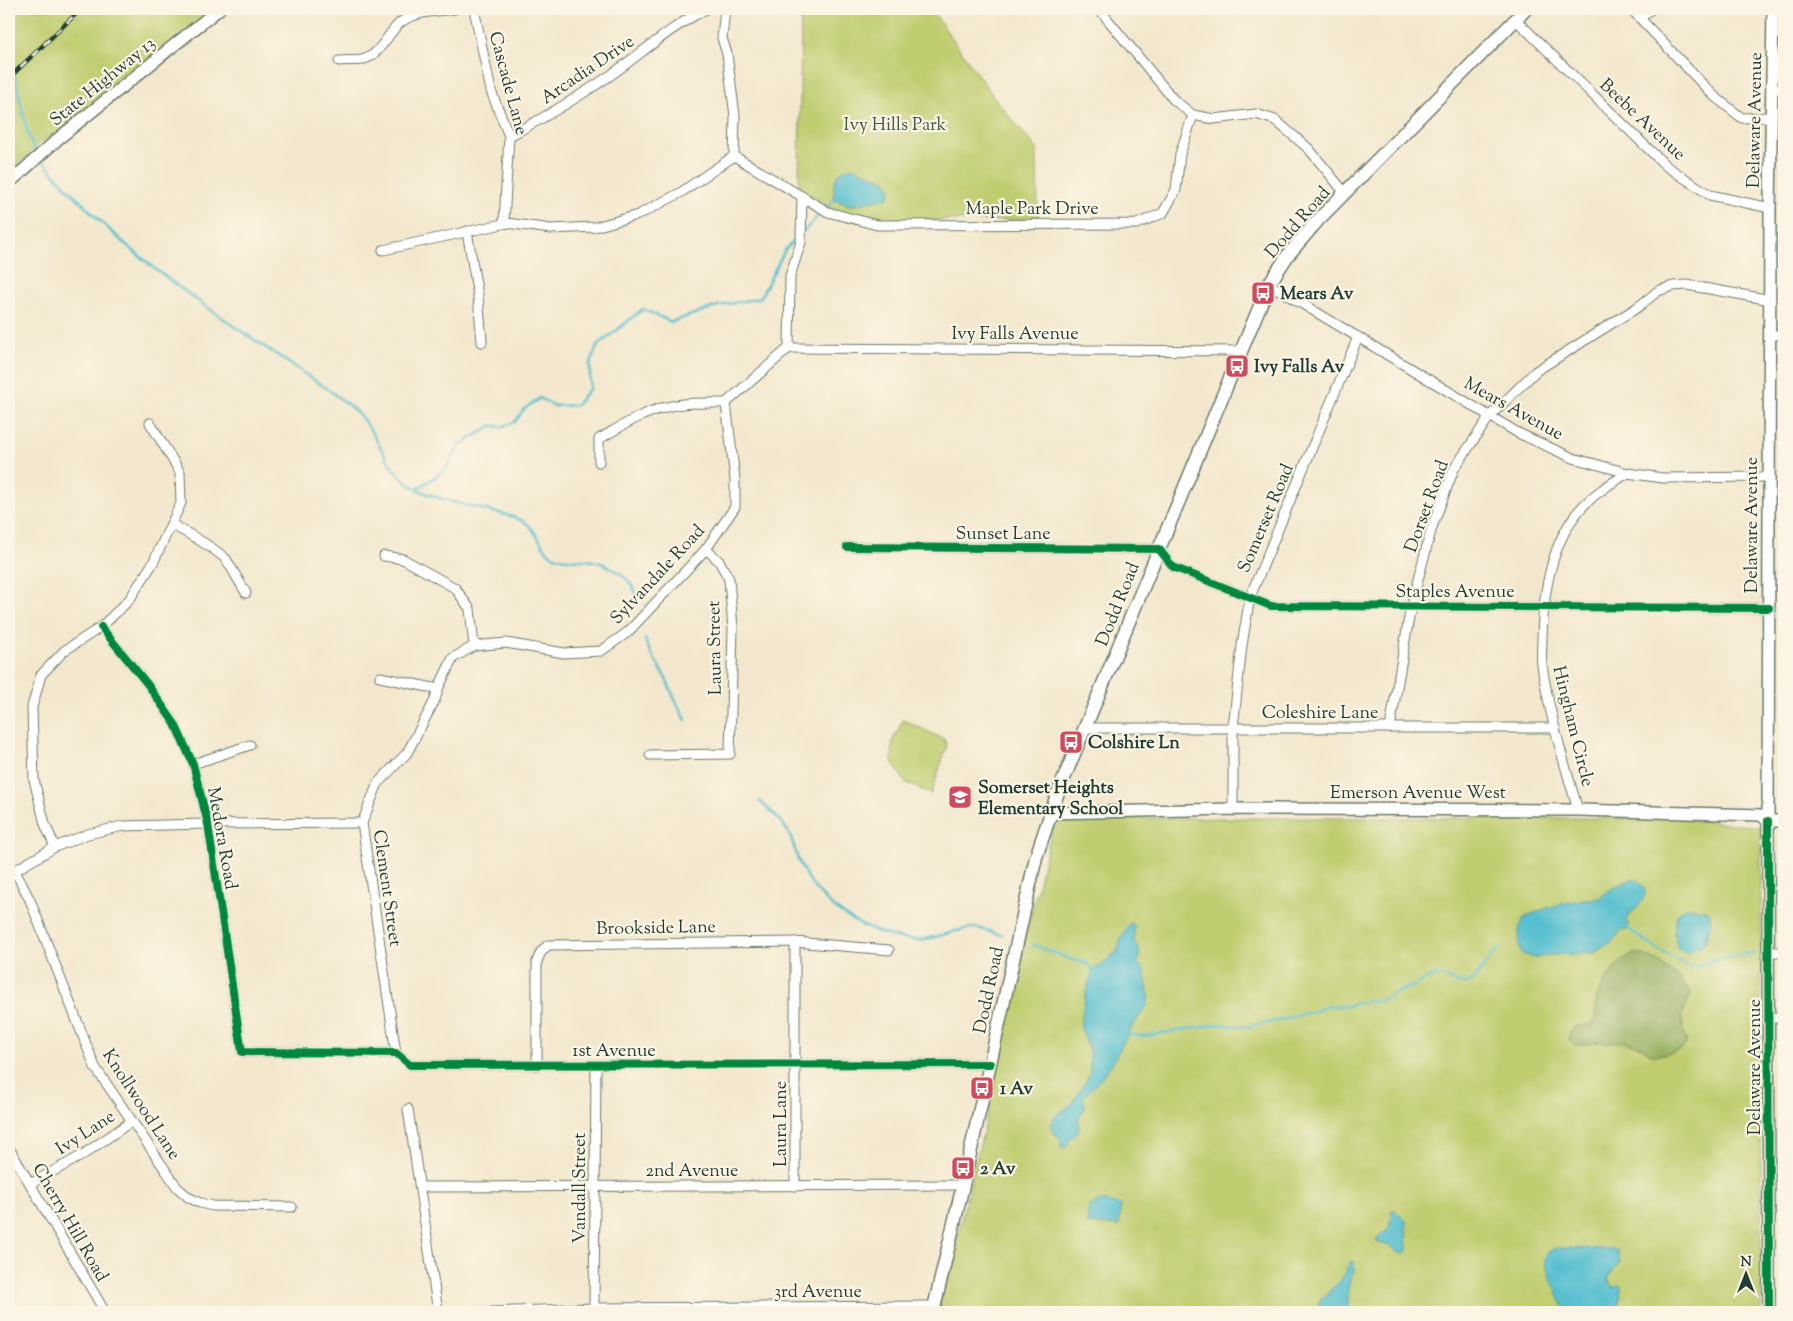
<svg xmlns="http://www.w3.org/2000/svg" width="1793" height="1321" font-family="'Sorts Mill Goudy',serif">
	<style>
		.green { fill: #bfcd6f; stroke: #6f8552 }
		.forest { fill: #97b062; stroke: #5b764b }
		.water { fill: #54becf; stroke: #3a7e82 }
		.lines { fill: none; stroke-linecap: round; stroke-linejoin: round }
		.stream { stroke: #54becf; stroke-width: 2.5 }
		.minor-casing { stroke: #69796a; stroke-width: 11 }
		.tertiary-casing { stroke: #69796a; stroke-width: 14 }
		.secondary-casing { stroke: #69796a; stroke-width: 15 }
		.minor { stroke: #fff; stroke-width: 9 }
		.tertiary { stroke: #fff; stroke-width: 11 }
		.secondary { stroke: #fff; stroke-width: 12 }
		.rail-casing { stroke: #1f3d34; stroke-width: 4.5 }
		.rail { stroke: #fcf5e5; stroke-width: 2.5; stroke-dasharray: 8; stroke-linecap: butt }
		.cycleway-casing { stroke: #fcf5e5; stroke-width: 11 }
		.cycleway { stroke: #00873e; stroke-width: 8 }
		.labels { text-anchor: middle; stroke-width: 4.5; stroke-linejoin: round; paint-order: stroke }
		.street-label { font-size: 18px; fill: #1f3d34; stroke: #fcf5e5 }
		.park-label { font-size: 18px; fill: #3f5a40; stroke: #fcf5e5 }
		.poi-label { font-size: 18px; font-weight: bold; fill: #1f3d34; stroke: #fcf5e5; text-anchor: start }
	</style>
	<rect width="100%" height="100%" fill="#fcf5e5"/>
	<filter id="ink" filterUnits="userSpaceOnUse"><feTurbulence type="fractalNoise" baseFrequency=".02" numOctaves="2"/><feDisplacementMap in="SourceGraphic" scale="10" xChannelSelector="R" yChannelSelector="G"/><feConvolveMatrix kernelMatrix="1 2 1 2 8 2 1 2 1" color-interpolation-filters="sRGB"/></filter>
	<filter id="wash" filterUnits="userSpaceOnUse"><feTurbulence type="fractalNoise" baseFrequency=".0096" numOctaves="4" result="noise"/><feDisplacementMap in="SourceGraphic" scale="20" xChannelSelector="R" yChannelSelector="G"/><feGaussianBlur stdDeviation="1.12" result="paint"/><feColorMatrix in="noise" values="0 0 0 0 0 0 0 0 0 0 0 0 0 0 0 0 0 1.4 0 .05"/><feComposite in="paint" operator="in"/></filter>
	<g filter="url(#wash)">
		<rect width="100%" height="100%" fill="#f3e8cd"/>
		<!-- green -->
		<g class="green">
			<polygon points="9,9 219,9 189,36 195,42 42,142 9,172"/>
			<polygon points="801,9 931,9 996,100 1037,149 1038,220 866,220 835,211 799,188"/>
			<polygon points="903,720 944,739 947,746 931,794 905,782 892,762 893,740"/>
			<polygon points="1055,818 1680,818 1761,827 1761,1312 938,1312 991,1101 1019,962"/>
		</g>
		<!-- forest -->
		<path class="forest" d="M1636 953C1655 956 1684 978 1691 995L1681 1017 1683 1024V1031L1687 1042 1682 1049C1674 1052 1661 1057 1651 1054 1648 1053 1645 1049 1641 1047 1630 1042 1619 1040 1607 1044 1594 1037 1581 1052 1569 1041L1570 1032 1577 1026 1592 1024C1599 1014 1594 1010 1596 1001 1598 989 1615 965 1625 958 1628 956 1632 955 1636 953Z"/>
		<!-- water -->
		<g class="water">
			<path d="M852 167 887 181 891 192 887 198 855 205H849L834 200C833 182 833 173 852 167Z"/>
			<path d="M1630 880H1637C1657 895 1634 908 1626 920L1629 926 1626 930 1622 929 1613 941 1594 953 1551 955 1534 958 1522 954 1519 947V929L1524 918 1529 915 1556 905 1584 899 1600 898 1609 890Z"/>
			<polygon points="1687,907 1709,911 1711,922 1705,943 1687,953 1678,950 1674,932 1677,914"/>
			<path d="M1131 922 1134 925V942C1141 948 1140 956 1138 963L1144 970 1149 996 1147 1006 1132 1027 1112 1064 1098 1082 1084 1096 1083 1099 1086 1107 1078 1119 1079 1128 1078 1132 1070 1139 1066 1147 1062 1148 1060 1138 1054 1134 1050 1125 1055 1116 1072 1104 1086 1081 1090 1072V1053L1080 1025 1086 993 1090 977 1093 973 1091 970C1106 966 1106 958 1117 952L1121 938Z"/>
			<polygon points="1101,1201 1121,1205 1119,1226 1087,1224 1089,1205 1094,1206 1095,1203"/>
			<polygon points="1392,1210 1395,1210 1406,1221 1407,1251 1403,1254 1397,1252 1391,1246 1376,1242 1378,1238 1389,1229"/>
			<path d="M1560 1248 1614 1249 1618 1252 1620 1263 1615 1267 1608 1279 1609 1282 1614 1287 1620 1285 1621 1287 1620 1302 1613 1312H1568C1561 1304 1559 1297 1555 1288 1550 1274 1533 1250 1560 1248Z"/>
			<path d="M1354 1261 1355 1271C1345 1282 1349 1299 1348 1312H1316L1321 1298C1326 1296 1327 1293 1330 1290 1341 1282 1345 1275 1349 1263Z"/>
		</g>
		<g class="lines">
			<!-- stream -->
			<g class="stream">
				<polyline points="9,50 27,131 32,145 38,153"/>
				<path d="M41 158C53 174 68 189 82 203 155 279 248 334 333 393 343 401 354 409 362 418 378 438 385 463 405 481 422 497 470 506 494 512 504 514 517 517 526 523 537 530 542 550 552 555 566 562 582 558 597 562 610 565 630 578 635 591 636 595 636 599 637 602"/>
				<polyline points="804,231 834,200"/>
				<polyline points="417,489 445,470 460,445 493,425 501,427 515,422 524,409 540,398 554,406 576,405 590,388 590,365 597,346 643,309 671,322 718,306 760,298 785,250 799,236"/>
				<path d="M645 639C649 653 658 664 665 677 672 692 677 706 686 720"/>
				<path d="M760 801C770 811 785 823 790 836 795 846 796 858 802 868 824 910 866 934 913 940 931 942 958 927 976 928 985 929 994 933 1002 935"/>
				<polyline points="1626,927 1657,949 1690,967 1697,967 1710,961 1755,952"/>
				<polyline points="1033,945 1075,961 1085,962 1094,971"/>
				<polyline points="1125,1034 1145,1036 1219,1024 1245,1027 1281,1020 1321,1009 1327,1006 1345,1006 1369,1001 1379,1001 1390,997 1396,992 1412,987 1424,980 1436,976 1443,977 1454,982 1465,984 1472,981 1498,949"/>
			</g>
		</g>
	</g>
	<g filter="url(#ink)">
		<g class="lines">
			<!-- minor casing -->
			<g class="minor-casing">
				<g id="minor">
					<polyline points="474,9 491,91 509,136 504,222 507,223"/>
					<polyline points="725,9 722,38 727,54 735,116 734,156"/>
					<polyline points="1099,9 1174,100 1193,115 1214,119 1256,114 1275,120 1309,149 1345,193"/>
					<polyline points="1631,9 1714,96 1742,118 1772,117"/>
					<polyline points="1641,18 1651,9"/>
					<polyline points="1515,19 1666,166 1710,195 1770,208"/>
					<path d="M339 61C346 60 355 61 362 60 381 55 387 33 401 22 416 11 438 11 455 9"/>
					<polyline points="1773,89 1784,89"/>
					<path d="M509 136C545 118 578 97 611 75 643 52 671 27 706 9"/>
					<polyline points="734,156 828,212 877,225 1137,224 1163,213 1176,190 1180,154 1193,115"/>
					<polyline points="467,231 478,296 482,342"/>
					<polyline points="383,250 507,223 551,229 595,227 638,215 680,193 734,156"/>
					<polyline points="1269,284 1518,433 1573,458 1628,473 1662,478 1769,477"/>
					<polyline points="1770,335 1784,335"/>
					<polyline points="789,348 1241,351"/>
					<polyline points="726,403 789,348 790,276 801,242 802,196"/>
					<path d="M599 462V439C620 427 643 412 667 407 686 402 706 403 726 403"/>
					<path d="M171 524C190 535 209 544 226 559L246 593"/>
					<polyline points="847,547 1159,549 1173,567 1271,606 1769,608"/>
					<polyline points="384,556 403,559 455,588 470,609 474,646"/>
					<polyline points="101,627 148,685 175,724 193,764 208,824 242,1052 396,1053 410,1065 990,1064"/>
					<polyline points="380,677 438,689"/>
					<polyline points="1085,728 1555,728"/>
					<polyline points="1390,728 1411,606 1432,527 1454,469 1490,416 1536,371 1638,307 1658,291 1673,286 1687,285 1771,300"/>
					<polyline points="650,755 730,754 733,628 729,579 719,561 706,549"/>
					<polyline points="193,764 250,745"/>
					<polyline points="1233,809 1233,728 1242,645 1250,597 1358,337"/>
					<path d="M1578 810C1564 762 1549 714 1542 665 1541 657 1542 647 1542 639 1543 593 1551 538 1585 504 1598 491 1613 482 1628 473"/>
					<polyline points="55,847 45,824 34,780 32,707 41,675 64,651 101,627 129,600 153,563 181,503 180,472 150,423"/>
					<polyline points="15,871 30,900 95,1067 177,1187 188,1197 200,1203 213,1206 292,1207"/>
					<polyline points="9,874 55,847 88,834 123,826 208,824 362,823"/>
					<polyline points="1768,952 1784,952"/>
					<polyline points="1769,1018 1784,1018"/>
					<polyline points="396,1053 362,823 378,783 407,753 435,700 438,689 453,658 474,646 506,643 564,653 601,651 628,632 706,549 735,507 735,479 726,403"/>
					<polyline points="537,1065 537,961 541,952 548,945 795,942 889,950"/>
					<polyline points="408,1109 438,1312"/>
					<polyline points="9,1148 105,1312"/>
					<polyline points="30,1184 81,1156 132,1121"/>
					<polyline points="795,1186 795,942"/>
					<polyline points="420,1187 963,1185"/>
					<polyline points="492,1312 594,1308 935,1306"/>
					<polyline points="594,1312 596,1065"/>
				</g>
			</g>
			<!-- tertiary casing -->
			<g class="tertiary-casing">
				<g id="tertiary">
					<polyline points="9,183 59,138 219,9"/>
					<polyline points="1050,813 1233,809 1578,810 1761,815 1768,821 1784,821"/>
					<polyline points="1769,1312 1768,821 1770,208 1773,9"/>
				</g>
			</g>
			<!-- secondary casing -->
			<g class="secondary-casing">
				<polyline id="secondary" points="933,1312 963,1185 1036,857 1057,795 1269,284 1288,255 1319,219 1526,9"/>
			</g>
			<!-- minor -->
			<use href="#minor" class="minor"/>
			<!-- tertiary -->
			<use href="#tertiary" class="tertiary"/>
			<!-- secondary -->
			<use href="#secondary" class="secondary"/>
			<!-- rail casing -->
			<g class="rail-casing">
				<polyline id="rail" points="9,78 81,9"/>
			</g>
			<!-- rail -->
			<use href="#rail" class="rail"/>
			<!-- cycleway casing -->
			<g class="cycleway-casing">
				<g id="cycleway">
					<polyline points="847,547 1159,549 1173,567 1271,606 1769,608"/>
					<polyline points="101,627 148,685 175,724 193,764 208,824 242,1052 396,1053 410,1065 990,1064"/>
					<polyline points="1768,821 1769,1312"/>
				</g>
			</g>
			<!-- cycleway -->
			<use href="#cycleway" class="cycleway"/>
		</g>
	</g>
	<!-- icons -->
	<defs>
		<g id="bus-square" transform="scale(1.25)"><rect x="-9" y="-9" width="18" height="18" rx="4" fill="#d1495b" stroke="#fcf5e5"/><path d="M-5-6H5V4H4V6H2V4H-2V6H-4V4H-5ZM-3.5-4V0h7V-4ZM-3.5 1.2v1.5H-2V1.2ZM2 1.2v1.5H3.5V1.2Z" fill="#fff"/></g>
		<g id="school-square" transform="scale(1.25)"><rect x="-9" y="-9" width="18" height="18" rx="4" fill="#d1495b" stroke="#fcf5e5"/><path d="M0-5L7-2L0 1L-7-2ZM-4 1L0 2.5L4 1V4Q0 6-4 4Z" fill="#fff"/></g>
	</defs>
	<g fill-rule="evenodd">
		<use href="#bus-square" x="1263" y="293"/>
		<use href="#bus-square" x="1237" y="366"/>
		<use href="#bus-square" x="1071" y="742"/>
		<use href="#school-square" x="960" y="797"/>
		<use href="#bus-square" x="982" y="1088"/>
		<use href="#bus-square" x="963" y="1168"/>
	</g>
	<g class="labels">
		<!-- street labels -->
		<g class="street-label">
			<text transform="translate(587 69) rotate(-34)" y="6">Arcadia Drive</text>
			<text transform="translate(102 81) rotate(-39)" y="6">State Highway 13</text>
			<text transform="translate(509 83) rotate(75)" y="6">Cascade Lane</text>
			<text transform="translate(1643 119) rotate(43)" y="6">Beebe Avenue</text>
			<text transform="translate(1754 120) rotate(-89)" y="6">Delaware Avenue</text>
			<text x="1032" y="214">Maple Park Drive</text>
			<text transform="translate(1297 222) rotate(-49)" y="6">Dodd Road</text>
			<text x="1015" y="339">Ivy Falls Avenue</text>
			<text transform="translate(1514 408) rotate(29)" y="6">Mears Avenue</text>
			<text transform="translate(1426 506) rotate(-70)" y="6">Dorset Road</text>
			<text transform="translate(1265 518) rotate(-67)" y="6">Somerset Road</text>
			<text transform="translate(1751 525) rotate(-90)" y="6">Delaware Avenue</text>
			<text x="1003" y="539">Sunset Lane</text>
			<text transform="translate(657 574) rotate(-47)" y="6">Sylvandale Road</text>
			<text x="1455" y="597">Staples Avenue</text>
			<text transform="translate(1117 604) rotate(-68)" y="6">Dodd Road</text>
			<text transform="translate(714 648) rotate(-91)" y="6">Laura Street</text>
			<text x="1320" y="718">Coleshire Lane</text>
			<text transform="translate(1574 726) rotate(76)" y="6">Hingham Circle</text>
			<text x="1418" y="798">Emerson Avenue West</text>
			<text transform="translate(223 838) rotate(80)" y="6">Medora Road</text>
			<text transform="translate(388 888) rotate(82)" y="6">Clement Street</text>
			<text transform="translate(656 927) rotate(-1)" y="6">Brookside Lane</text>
			<text transform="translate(988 990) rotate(-78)" y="6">Dodd Road</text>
			<text x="614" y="1056">1st Avenue</text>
			<text transform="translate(1754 1067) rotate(-90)" y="6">Delaware Avenue</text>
			<text transform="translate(142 1104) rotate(57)" y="6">Knollwood Lane</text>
			<text transform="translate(780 1124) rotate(-90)" y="6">Laura Lane</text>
			<text transform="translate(85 1132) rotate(-33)" y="6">Ivy Lane</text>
			<text x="692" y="1176">2nd Avenue</text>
			<text transform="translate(579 1188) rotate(-90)" y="6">Vandall Street</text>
			<text transform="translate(71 1222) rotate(60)" y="6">Cherry Hill Road</text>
			<text x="818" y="1297">3rd Avenue</text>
		</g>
		<!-- park labels -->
		<g class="park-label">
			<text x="895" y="130">Ivy Hills Park</text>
		</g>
		<!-- poi labels -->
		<g class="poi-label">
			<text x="1280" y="299">Mears Av</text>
			<text x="1254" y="372">Ivy Falls Av</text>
			<text x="1088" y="748">Colshire Ln</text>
			<text x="978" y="793">Somerset Heights<tspan x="978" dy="21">Elementary School</tspan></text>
			<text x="1000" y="1094">1 Av</text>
			<text x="980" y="1174">2 Av</text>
		</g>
	</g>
	<!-- margin -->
	<rect width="1793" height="1321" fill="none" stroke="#fcf5e5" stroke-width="30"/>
	<!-- north arrow -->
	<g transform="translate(1746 1274)" stroke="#fcf5e5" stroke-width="4" paint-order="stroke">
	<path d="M0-4L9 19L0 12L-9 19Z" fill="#1f3d34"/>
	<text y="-8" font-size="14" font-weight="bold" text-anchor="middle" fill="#1f3d34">N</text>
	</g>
</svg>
